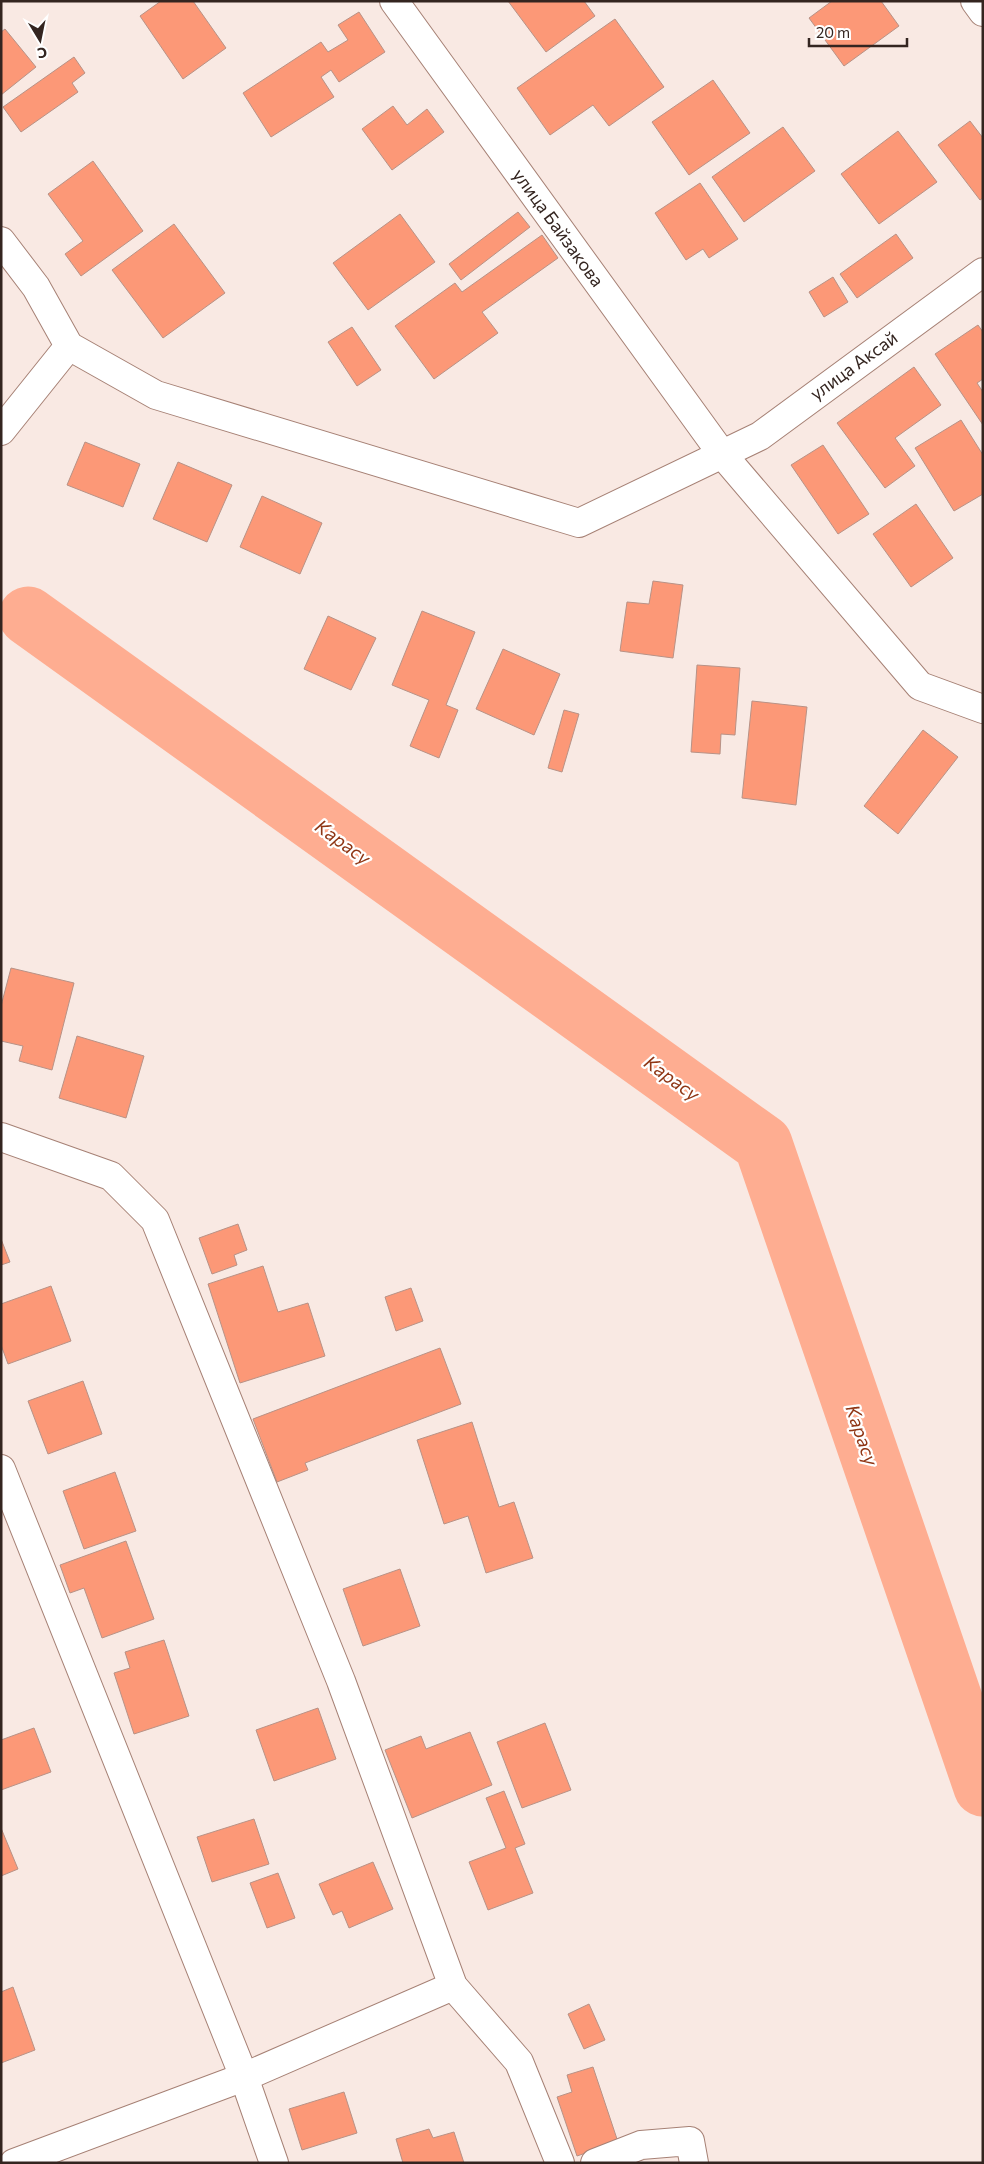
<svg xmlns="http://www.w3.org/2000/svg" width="984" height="2164" font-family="Commissioner,sans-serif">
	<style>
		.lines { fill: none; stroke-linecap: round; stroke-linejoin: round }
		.river { stroke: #fead91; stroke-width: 59 }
		.building { fill: #fc9877; stroke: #b89286 }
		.street-casing { stroke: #a68175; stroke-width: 30 }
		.street { stroke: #fff; stroke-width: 28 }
		.labels { text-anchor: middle; stroke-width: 4.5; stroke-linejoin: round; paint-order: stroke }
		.street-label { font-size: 18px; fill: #342520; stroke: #fff }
		.water-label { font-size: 19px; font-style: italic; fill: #8f3615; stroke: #fff }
	</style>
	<rect width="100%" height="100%" fill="#f9e9e3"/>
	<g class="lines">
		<!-- river -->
		<polyline class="river" points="28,616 763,1144 983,1787"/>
	</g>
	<!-- building -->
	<g class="building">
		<polygon points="161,1 193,1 226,48 183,79 140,16"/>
		<polygon points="508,1 584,1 595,16 546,52"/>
		<polygon points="832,1 881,1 899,26 844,66 809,18"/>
		<polygon points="359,12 385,52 339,82 331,70 321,77 334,97 271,137 243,93 321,42 328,52 348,40 338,25"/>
		<polygon points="615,19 664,87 609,126 593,105 550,135 517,88"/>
		<polygon points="5,29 36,67 1,95 1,32"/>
		<polygon points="74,57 85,73 72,83 78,92 21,132 3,107"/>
		<polygon points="713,80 750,133 689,175 652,122"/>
		<polygon points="393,106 407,125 427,109 444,132 392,170 362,129"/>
		<polygon points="970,121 983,138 983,198 980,200 938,145"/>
		<polygon points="783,127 815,171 744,222 712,177"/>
		<polygon points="898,131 937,182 879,224 841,174"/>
		<polygon points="93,161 143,231 81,276 65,254 83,241 48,194"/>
		<polygon points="700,183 738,239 709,258 703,249 686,260 655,213"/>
		<polygon points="518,212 530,227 461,280 449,264"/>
		<polygon points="400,214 435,262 368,310 333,263"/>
		<polygon points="174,224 225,293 163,338 112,270"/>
		<polygon points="896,234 913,258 857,298 840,274"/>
		<polygon points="542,235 558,258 482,312 498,333 434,379 395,326 455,283 462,292"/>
		<polygon points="833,277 848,302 824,317 809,292"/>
		<polygon points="978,325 983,332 983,379 977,383 983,392 983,425 935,354"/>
		<polygon points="352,327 381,370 357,386 328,342"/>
		<polygon points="914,367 941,405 895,438 915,466 885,488 837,423"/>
		<polygon points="961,420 983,455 983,494 954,511 915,448"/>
		<polygon points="85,442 140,464 123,507 67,485"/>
		<polygon points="823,445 869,514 838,534 791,465"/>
		<polygon points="178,462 232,485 207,542 153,519"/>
		<polygon points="262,496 322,523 300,574 240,547"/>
		<polygon points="916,504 953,558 911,587 873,534"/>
		<polygon points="653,581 683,585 673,658 620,651 627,602 649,604"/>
		<polygon points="422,611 475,632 446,705 458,710 439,758 410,746 429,700 392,685"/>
		<polygon points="328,616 376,638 351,690 304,669"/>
		<polygon points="503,649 560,674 534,735 476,709"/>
		<polygon points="697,665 740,668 735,735 721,734 720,754 691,752"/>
		<polygon points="752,701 807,707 796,805 742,798"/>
		<polygon points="564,710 579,714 562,772 548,768"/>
		<polygon points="923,730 958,757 898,834 864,806"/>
		<polygon points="11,968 74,983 52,1070 19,1061 23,1046 1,1041 1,1006"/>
		<polygon points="77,1036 144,1056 126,1118 59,1098"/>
		<polygon points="238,1224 247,1250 234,1255 237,1265 212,1274 199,1238"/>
		<polygon points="1,1239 10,1262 1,1265"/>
		<polygon points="263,1266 278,1312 308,1303 325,1356 240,1383 208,1284"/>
		<polygon points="51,1286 71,1341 8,1364 1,1345 1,1304"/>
		<polygon points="411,1288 423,1321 396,1331 385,1297"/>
		<polygon points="440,1348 461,1404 305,1463 308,1470 277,1482 253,1419"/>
		<polygon points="83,1381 102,1434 48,1454 28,1401"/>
		<polygon points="472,1422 499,1507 514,1502 533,1558 486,1573 468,1516 444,1524 417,1440"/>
		<polygon points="115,1472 136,1531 84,1549 63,1491"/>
		<polygon points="126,1541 154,1619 102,1638 84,1588 70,1593 60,1565"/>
		<polygon points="400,1569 420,1626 363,1646 343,1589"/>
		<polygon points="164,1640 189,1716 134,1734 114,1673 130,1668 125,1652"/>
		<polygon points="318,1708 336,1759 274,1781 256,1730"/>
		<polygon points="545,1723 571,1790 522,1808 497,1742"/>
		<polygon points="34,1728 51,1772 1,1790 1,1740"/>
		<polygon points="470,1732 492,1785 412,1818 385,1750 421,1736 426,1749"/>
		<polygon points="504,1791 525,1844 515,1848 533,1893 488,1910 469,1862 506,1848 486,1798"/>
		<polygon points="254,1819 269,1864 212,1882 197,1837"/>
		<polygon points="1,1828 18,1869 1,1876"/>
		<polygon points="373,1862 393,1909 349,1928 342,1911 333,1915 319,1884"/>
		<polygon points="278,1873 295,1918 267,1928 250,1883"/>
		<polygon points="13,1987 35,2050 1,2063 1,1992"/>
		<polygon points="589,2004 605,2040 584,2049 568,2014"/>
		<polygon points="593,2067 618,2142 577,2156 557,2097 572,2092 567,2075"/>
		<polygon points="344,2092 357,2133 302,2150 289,2109"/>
		<polygon points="429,2129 433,2138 454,2132 464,2163 403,2163 396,2139"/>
	</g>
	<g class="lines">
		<!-- street casing -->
		<g class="street-casing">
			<g id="street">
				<polyline points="394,1 722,454 920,686 983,709"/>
				<polyline points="975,1 983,12"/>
				<polyline points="1,241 36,287 69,346 156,395 579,523 760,436 983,272"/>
				<polyline points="1,431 69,346"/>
				<polyline points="1,1137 111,1176 155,1220 341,1681 453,1986 519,2062 560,2163"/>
				<polyline points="1,1469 244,2077 274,2163"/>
				<polyline points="14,2163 244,2077 453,1986"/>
				<polyline points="595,2163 641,2145 690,2141 694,2163"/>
			</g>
		</g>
		<!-- street -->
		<use href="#street" class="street"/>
	</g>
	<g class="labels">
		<!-- street labels -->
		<g class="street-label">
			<text transform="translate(558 228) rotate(54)" y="6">улица Байзакова</text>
			<text transform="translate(854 366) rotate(-36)" y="6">улица Аксай</text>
		</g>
		<!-- water labels -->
		<g class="water-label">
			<text transform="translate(343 842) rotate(36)" y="7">Карасу</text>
			<text transform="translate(672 1078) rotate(36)" y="7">Карасу</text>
			<text transform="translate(862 1435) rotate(71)" y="7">Карасу</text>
		</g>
	</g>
	<!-- border -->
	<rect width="984" height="2164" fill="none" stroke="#342520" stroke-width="5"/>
	<!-- north arrow -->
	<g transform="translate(40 40) rotate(170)" stroke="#ffffff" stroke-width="4" paint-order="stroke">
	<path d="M0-4L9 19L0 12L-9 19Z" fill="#342520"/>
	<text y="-8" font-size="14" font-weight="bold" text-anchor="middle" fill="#342520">С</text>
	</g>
	<!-- scale -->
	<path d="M809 38v8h98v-8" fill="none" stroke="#342520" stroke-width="2.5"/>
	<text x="816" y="38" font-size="15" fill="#342520" stroke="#ffffff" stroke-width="4" paint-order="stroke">20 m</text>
</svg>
